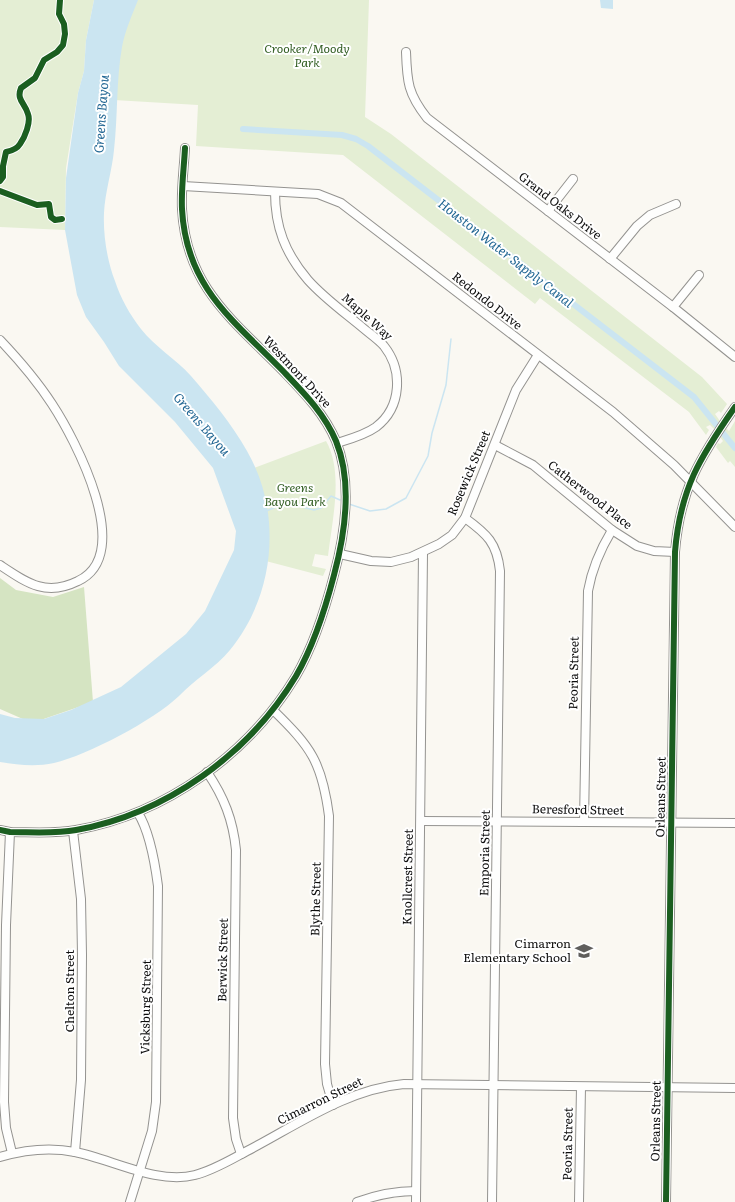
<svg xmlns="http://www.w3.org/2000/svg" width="735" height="1202" font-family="Literata,serif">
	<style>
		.green { fill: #e4eed4 }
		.forest { fill: #d5e4c2 }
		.water { fill: #cbe5f1 }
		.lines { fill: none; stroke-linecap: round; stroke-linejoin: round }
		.stream { stroke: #cbe5f1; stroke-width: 1.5 }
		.canal { stroke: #cbe5f1; stroke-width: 6 }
		.minor-casing { stroke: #949390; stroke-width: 10 }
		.minor { stroke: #fefefd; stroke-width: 8 }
		.cycleway-casing { stroke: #fff; stroke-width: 8 }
		.cycleway { stroke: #1b5e20; stroke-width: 6 }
		.labels { text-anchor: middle; stroke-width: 4; stroke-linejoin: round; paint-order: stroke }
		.park-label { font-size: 12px; font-style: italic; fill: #325e23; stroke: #fff }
		.street-label { font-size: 12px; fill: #0d0d0d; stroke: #fff }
		.poi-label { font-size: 12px; fill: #0d0d0d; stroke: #fff; text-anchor: end }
		.water-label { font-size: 13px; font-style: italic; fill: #216693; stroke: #fff }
	</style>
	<rect width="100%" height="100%" fill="#faf8f2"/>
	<!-- green -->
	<g class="green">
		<polygon points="0,0 94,0 86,40 84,71 78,93 66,168 65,230 0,227"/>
		<polygon points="134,0 369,0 365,117 391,134 702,377 727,404 721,413 719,411 715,414 720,421 714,429 710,425 706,427 709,430 706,435 689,412 540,298 535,304 343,155 196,146 198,105 114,100 118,53"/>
		<polygon points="735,421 735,467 730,461 728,463 716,447 718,443 720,444 723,441 719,436 725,427 729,431"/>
		<path d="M326 441C344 472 332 521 328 556L315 554 312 566 326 569 323 576 262 560 249 470Z"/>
	</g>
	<!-- forest -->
	<polygon class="forest" points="0,578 16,590 53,597 84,587 93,702 32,723 0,709"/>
	<!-- water -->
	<g class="water">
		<path d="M94 0H138C132 15 125 31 122 47 116 81 118 116 114 150 112 171 105 192 104 213 103 234 107 261 115 281 120 297 130 315 141 329 155 347 176 359 191 376 211 399 232 424 247 451 283 513 275 595 230 650 215 668 195 679 179 696 154 720 88 755 54 763 36 767 18 765 0 762V714L15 718 44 719 71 710 121 687 186 634 205 611 234 550 236 531 213 468 175 422 119 366 104 342 86 317 77 295 65 230 66 178 78 93 84 71 86 40Z"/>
		<polygon points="600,0 613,0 613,9 601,8"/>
	</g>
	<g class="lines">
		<!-- stream -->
		<g class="stream">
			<polyline points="349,504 370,511 386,509 406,498 428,456 432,433 446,385 451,339"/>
			<polyline points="266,511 279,506 294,505 314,510 321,508 331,496 340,500"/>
		</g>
		<!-- canal -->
		<polyline class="canal" points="243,129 342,135 356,139 368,146 694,397 735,448"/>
		<!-- minor casing -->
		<g class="minor-casing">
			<g id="minor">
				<path d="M406 52C407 82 408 94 427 118L673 307 735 357"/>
				<polyline points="183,186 318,194 341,203 613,412 674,465 735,527"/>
				<path d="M275 192C275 227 285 253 308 280 324 298 345 313 363 328 370 334 378 339 384 346 403 370 402 407 376 427 365 435 350 439 337 443"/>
				<polyline points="548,211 573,179"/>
				<polyline points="610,259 637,226 650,215 676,204"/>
				<polyline points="673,307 699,275"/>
				<path d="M0 340C19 360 37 381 52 404 75 439 136 554 78 581 46 597 27 583 0 565"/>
				<polyline points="495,445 533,465 612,530 637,546 654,551 675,552"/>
				<path d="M465 518C487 534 497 543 500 571L492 1202"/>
				<polyline points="340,554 371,561 391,562 411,557 439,544 452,535 465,518 516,390 538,355"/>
				<path d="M273 710C311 747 322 762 329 816L325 1064 327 1084 333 1105"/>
				<path d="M207 772C224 797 233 820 236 850L233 1118 236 1139 241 1154"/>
				<polyline points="421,821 735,823"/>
				<path d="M584 822 588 591C592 568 600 550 612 530"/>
				<path d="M0 830 10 832C31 832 55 834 76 830 166 814 249 754 296 676 314 645 325 610 334 575 345 534 353 483 336 441 324 413 304 393 283 371 233 320 186 287 182 209 181 189 184 168 185 148"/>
				<polyline points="73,831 81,899 82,955 81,1080 75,1152"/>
				<polyline points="10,832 6,925 4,1102 6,1128 12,1153"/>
				<path d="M0 1157C24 1150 50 1147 75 1152 111 1159 158 1185 195 1175 214 1170 230 1160 247 1151 297 1125 347 1089 404 1084L735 1088"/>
				<path d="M130 1202 152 1131 156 1102 158 886C155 863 150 832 138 813"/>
				<path d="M357 1202C376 1195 396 1191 416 1191"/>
				<polyline points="416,1202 423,553"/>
				<polyline points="579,1202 581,1087"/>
				<path d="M666 1202 675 552C680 489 700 457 735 407"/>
			</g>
		</g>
		<!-- minor -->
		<use href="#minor" class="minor"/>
		<!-- cycleway casing -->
		<g class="cycleway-casing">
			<g id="cycleway">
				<path d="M0 181 3 177V166L6 152C11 151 17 149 20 144 25 137 31 122 28 114 25 103 16 100 21 88L35 78 44 60 57 52 63 45 65 34 64 24 59 14 60 0"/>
				<polyline points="0,191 37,205 49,204 51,217 55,220 62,219"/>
				<path d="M0 830 10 832C31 832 55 834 76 830 166 814 249 754 296 676 314 645 325 610 334 575 345 534 353 483 336 441 324 413 304 393 283 371 233 320 186 287 182 209 181 189 184 168 185 148"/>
				<path d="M666 1202 675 552C680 489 700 457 735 407"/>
			</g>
		</g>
		<!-- cycleway -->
		<use href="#cycleway" class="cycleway"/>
	</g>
	<!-- icons -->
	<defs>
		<g id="school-bare" transform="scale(1.38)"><path d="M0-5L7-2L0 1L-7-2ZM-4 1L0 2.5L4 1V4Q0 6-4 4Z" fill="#605f5d" stroke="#fff" stroke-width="2.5" paint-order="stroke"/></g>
	</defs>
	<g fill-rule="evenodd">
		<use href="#school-bare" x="584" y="951"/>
	</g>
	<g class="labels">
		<!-- park labels -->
		<g class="park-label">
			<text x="307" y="53">Crooker/Moody<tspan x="307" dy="14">Park</tspan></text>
			<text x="295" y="492">Greens<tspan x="295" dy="14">Bayou Park</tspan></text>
		</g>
		<!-- street labels -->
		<g class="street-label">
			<text transform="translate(560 206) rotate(38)" y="4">Grand Oaks Drive</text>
			<text transform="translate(487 301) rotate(38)" y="4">Redondo Drive</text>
			<text transform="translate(367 317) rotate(42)" y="4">Maple Way</text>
			<text transform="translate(297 372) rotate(47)" y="4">Westmont Drive</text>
			<text transform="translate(469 473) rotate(-67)" y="4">Rosewick Street</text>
			<text transform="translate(590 495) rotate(38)" y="4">Catherwood Place</text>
			<text transform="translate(574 673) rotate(-89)" y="4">Peoria Street</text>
			<text transform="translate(661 797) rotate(-89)" y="4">Orleans Street</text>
			<text transform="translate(578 810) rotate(1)" y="4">Beresford Street</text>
			<text transform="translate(485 853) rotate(-89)" y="4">Emporia Street</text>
			<text transform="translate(408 877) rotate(-89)" y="4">Knollcrest Street</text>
			<text transform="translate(316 899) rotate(-89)" y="4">Blythe Street</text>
			<text transform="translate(223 960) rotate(-89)" y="4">Berwick Street</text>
			<text transform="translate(70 991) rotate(-90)" y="4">Chelton Street</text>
			<text transform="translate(146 1007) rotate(-89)" y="4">Vicksburg Street</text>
			<text transform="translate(320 1101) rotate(-26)" y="4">Cimarron Street</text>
			<text transform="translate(656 1121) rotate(-89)" y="4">Orleans Street</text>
			<text transform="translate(568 1144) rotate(-89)" y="4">Peoria Street</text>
		</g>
		<!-- poi labels -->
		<g class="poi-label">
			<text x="571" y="948">Cimarron<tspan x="571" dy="14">Elementary School</tspan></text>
		</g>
		<!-- water labels -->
		<g class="water-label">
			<text transform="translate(101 114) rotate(-86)" y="5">Greens Bayou</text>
			<text transform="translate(506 253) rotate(38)" y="5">Houston Water Supply Canal</text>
			<text transform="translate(202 424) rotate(49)" y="5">Greens Bayou</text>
		</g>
	</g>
</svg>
